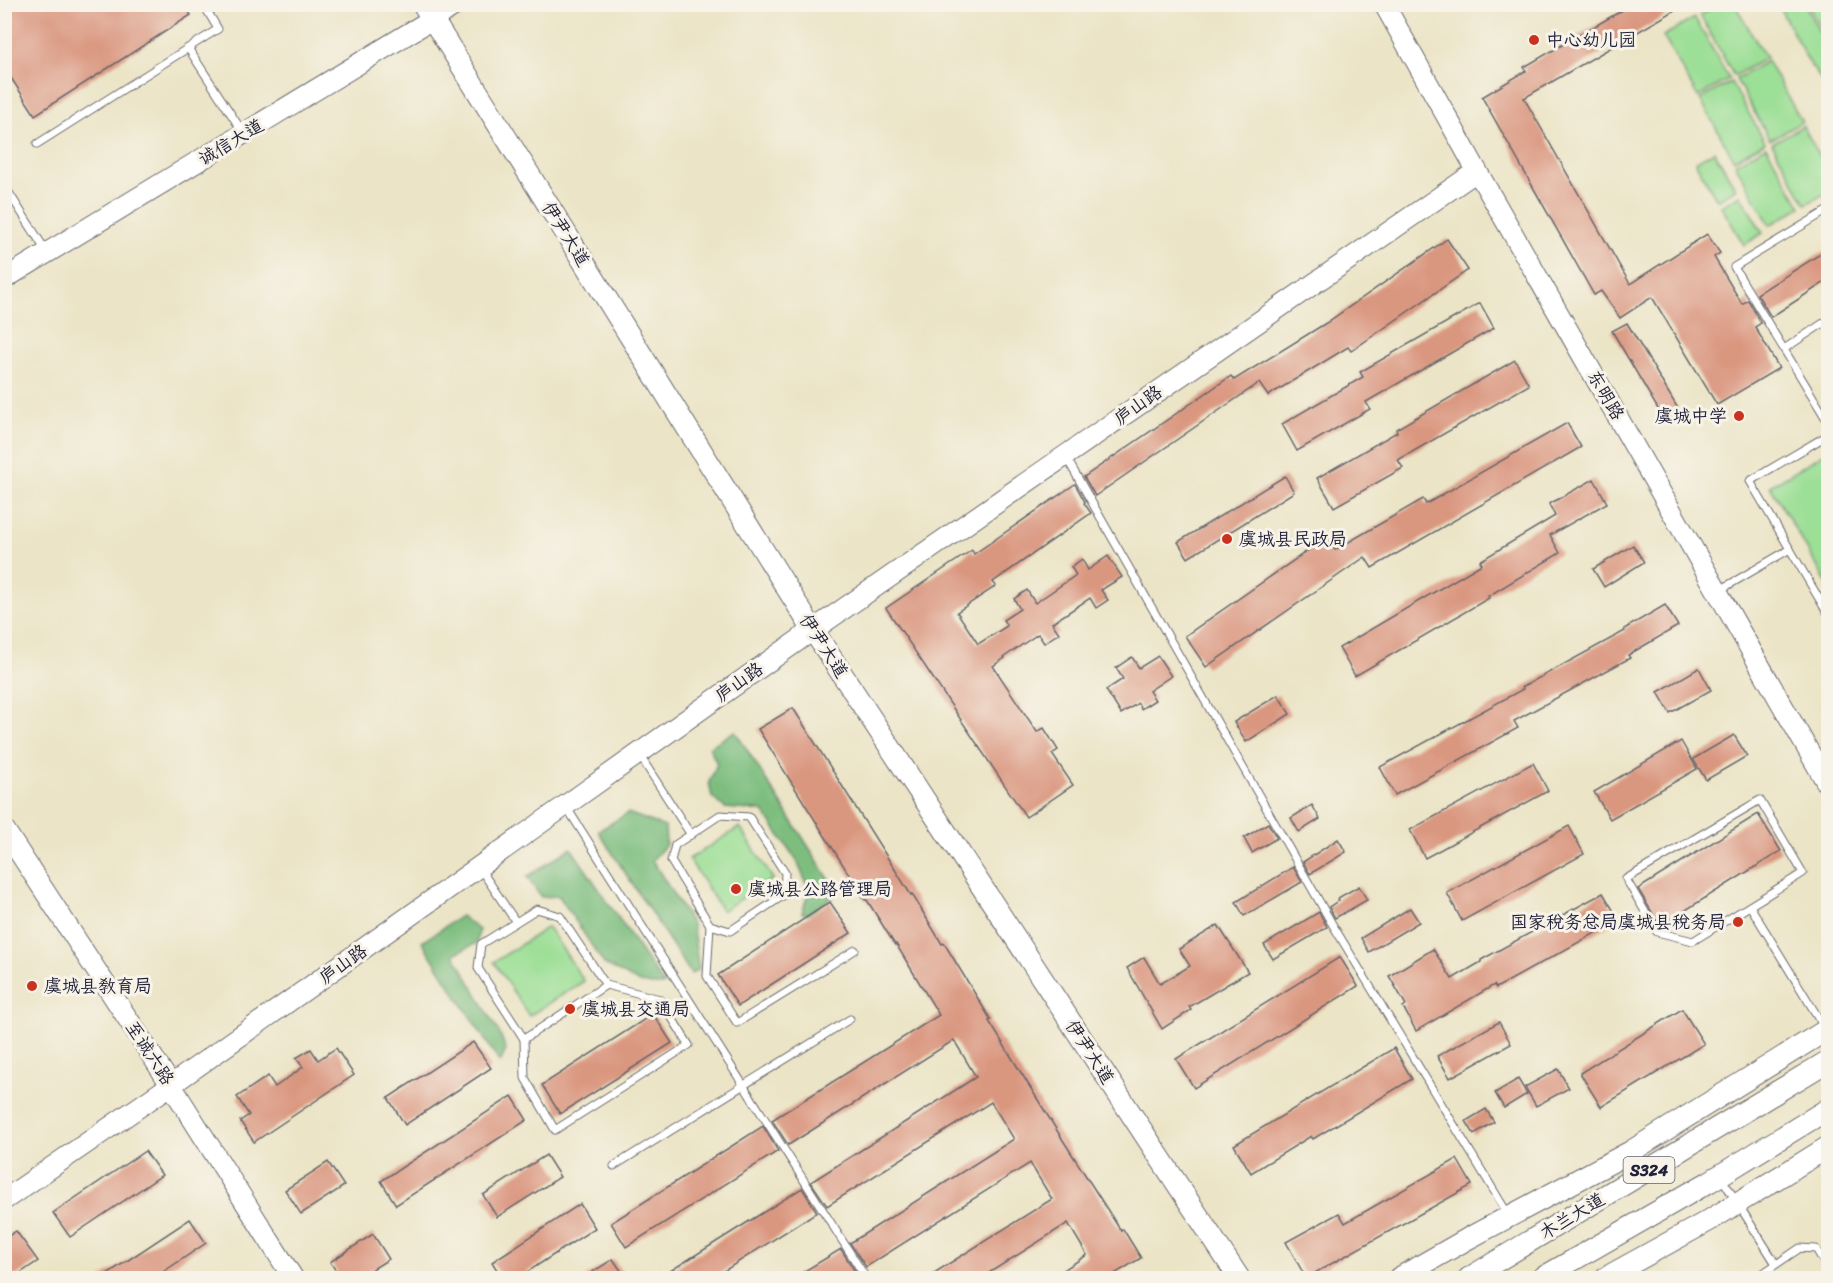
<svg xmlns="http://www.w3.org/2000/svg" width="1833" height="1283" font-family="Sriracha,'LXGW WenKai TC',sans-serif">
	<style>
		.green { fill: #9cdf96; stroke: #5f8068; stroke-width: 1.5 }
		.forest { fill: #7dbe7f; stroke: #50705d; stroke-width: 1.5 }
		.building { fill: #da9780 }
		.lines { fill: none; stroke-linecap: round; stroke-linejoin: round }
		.lane-casing { stroke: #68666c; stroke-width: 9 }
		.secondary-casing { stroke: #68666c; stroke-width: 22 }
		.primary-casing { stroke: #68666c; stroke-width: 23 }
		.lane { stroke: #fff; stroke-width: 7 }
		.secondary { stroke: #fff; stroke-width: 20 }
		.primary { stroke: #fff; stroke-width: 21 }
		.poi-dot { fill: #c8321e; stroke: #f7f3e8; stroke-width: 2 }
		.labels { text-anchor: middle; stroke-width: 6; stroke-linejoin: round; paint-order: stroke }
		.shield { fill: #f7f3e8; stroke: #62616f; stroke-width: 1.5 }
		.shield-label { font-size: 16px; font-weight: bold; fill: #22223b }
		.poi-label { font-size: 18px; fill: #22223b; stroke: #f7f3e8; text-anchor: start }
		.street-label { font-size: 18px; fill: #22223b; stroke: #f7f3e8 }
	</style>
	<rect width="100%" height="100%" fill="#f7f3e8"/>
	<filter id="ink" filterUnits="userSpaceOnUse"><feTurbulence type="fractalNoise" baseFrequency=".0167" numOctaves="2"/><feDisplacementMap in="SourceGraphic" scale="12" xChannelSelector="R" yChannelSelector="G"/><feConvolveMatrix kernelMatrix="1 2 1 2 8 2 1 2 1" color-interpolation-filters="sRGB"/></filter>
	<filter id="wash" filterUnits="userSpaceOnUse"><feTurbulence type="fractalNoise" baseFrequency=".008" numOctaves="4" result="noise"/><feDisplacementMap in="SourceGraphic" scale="24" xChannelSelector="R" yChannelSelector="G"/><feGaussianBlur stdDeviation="1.35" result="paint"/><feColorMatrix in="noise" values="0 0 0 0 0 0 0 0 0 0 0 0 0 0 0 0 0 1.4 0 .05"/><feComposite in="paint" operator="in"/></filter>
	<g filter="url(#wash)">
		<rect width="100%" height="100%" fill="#ebe4c6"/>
		<!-- green -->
		<g class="green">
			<polygon points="1719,4 1735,5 1766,58 1734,76 1700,15"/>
			<polygon points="1778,5 1805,5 1828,49 1828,88 1811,66"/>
			<polygon points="1808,5 1828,5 1828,42"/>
			<polygon points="1695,18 1729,79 1698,97 1663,36"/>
			<polygon points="1767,61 1802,122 1770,140 1736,79"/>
			<polygon points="1731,82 1765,142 1734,160 1700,99"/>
			<polygon points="1803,126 1828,171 1828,192 1806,204 1772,143"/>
			<polygon points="1766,146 1801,207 1770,225 1735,164"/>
			<polygon points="1714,151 1736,189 1717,200 1695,162"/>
			<polygon points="1740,195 1763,233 1744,245 1721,206"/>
			<polygon points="1828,451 1828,585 1770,486"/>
			<polygon points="740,827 773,879 722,911 689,859"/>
			<polygon points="548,927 584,981 529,1016 494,962"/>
		</g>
		<!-- forest -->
		<g class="forest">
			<polygon points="735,731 838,893 808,914 802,913 809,890 797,861 763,811 725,808 712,797 709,782 717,764 709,747"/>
			<polygon points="628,813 665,827 666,845 652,860 692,924 699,969 691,974 598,831"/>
			<polygon points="571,848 664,985 652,985 640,983 604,964 559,896 541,897 527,877"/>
			<polygon points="461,916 479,930 477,943 454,954 501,1036 506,1050 500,1063 422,942"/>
		</g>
		<g id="blocks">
			<!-- building -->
			<g class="building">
				<polygon points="4,4 184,4 191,15 35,115 4,67"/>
				<polygon points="1633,4 1686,4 1524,98 1630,284 1707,234 1720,253 1714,257 1742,304 1748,300 1761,323 1755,327 1779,368 1717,405 1652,297 1620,318 1601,291 1594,295 1482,97 1526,71 1524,67"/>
				<polygon points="1447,239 1468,270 1351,351 1348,347 1268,396 1259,383 1095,496 1084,477 1231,376 1234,380 1326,323"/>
				<polygon points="1828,249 1828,280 1771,317 1757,294"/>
				<polygon points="1480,303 1494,328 1366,402 1370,409 1297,451 1282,424 1363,377 1360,372"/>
				<polygon points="1627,323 1680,412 1665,421 1612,331"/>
				<polygon points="1515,360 1529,385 1398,460 1403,468 1334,507 1317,478 1397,432 1396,429"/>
				<polygon points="1567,423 1581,447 1372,568 1365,557 1206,667 1185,636 1326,538 1335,550 1423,499 1426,504"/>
				<polygon points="1285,476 1294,492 1188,558 1178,542"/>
				<polygon points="1594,479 1607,503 1550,535 1560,553 1488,596 1489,598 1355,676 1339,648 1482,564 1480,561 1555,516 1549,504"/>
				<polygon points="1075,484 1085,502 1084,503 1091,513 993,582 996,586 957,612 978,644 1007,626 1003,620 1020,609 1014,599 1027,590 1035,603 1076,575 1071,567 1082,559 1088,570 1108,556 1122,577 1101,590 1108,600 1096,608 1090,598 1052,623 1059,633 1044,643 1038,634 1004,657 1005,658 993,666 1037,732 1044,728 1058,750 1052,754 1073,785 1026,817 886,608 972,550 974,554"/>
				<polygon points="1633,545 1644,562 1604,587 1593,569"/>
				<polygon points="1665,605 1678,626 1628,655 1630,658 1514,721 1518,728 1395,795 1380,767 1523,689 1522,687 1625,631 1624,629"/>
				<polygon points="1158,656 1171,676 1149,691 1155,700 1141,709 1138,703 1121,714 1106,690 1123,679 1116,668 1132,657 1139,668"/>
				<polygon points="1699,668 1711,690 1670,713 1658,692"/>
				<polygon points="1278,695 1290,714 1246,742 1234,722"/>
				<polygon points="793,708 911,895 912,894 942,944 944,943 991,1020 989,1021 1061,1137 1121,1231 1123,1229 1141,1258 1108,1278 1051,1278 1087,1255 1068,1223 981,1278 926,1278 1052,1199 1030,1163 866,1267 850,1243 1014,1139 991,1102 827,1206 811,1182 976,1077 954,1040 790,1144 788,1145 772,1120 939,1015 896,944 895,945 867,900 865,900 758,729"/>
				<polygon points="1734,735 1747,756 1706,780 1693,759"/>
				<polygon points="1681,741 1697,769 1610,819 1594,792"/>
				<polygon points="1533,763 1548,791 1425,858 1410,830"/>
				<polygon points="1312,805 1320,819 1299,832 1291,818"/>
				<polygon points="1758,814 1781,851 1660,926 1638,889"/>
				<polygon points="1268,823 1277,838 1252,853 1244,838"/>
				<polygon points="1569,826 1584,854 1462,921 1447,893"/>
				<polygon points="1338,839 1346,852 1310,874 1303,862"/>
				<polygon points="1293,867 1302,882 1244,916 1236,902"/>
				<polygon points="1359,886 1367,900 1335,918 1329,907 1339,900 1338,898"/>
				<polygon points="1603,893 1619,920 1496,988 1494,985 1416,1031 1403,1007 1406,1005 1389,976 1433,949 1452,979 1481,962 1481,960"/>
				<polygon points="830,902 851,933 738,1006 718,975"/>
				<polygon points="1410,908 1419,922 1369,952 1361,938"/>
				<polygon points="1319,912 1327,927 1273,959 1264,945"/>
				<polygon points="1218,925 1248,972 1189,1007 1191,1010 1162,1029 1127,968 1144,957 1160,984 1190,966 1179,949"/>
				<polygon points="1340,957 1358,986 1194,1088 1176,1059"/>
				<polygon points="1682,1009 1704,1044 1601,1107 1580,1073"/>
				<polygon points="653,1014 672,1043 560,1114 542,1085"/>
				<polygon points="1499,1022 1511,1044 1450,1078 1437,1056"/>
				<polygon points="473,1042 491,1068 405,1125 388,1098"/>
				<polygon points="336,1048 354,1075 254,1142 240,1121 249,1115 237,1097 268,1076 275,1087 303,1067 296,1058 311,1049 318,1060"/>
				<polygon points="1394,1048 1412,1079 1313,1139 1311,1136 1251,1173 1234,1145"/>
				<polygon points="1558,1069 1569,1088 1536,1106 1525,1087"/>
				<polygon points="1518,1079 1527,1094 1504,1108 1495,1093"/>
				<polygon points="512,1096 527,1120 396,1205 381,1181"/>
				<polygon points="1486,1109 1494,1122 1474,1134 1466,1121"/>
				<polygon points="763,1126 778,1151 626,1247 611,1223"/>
				<polygon points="145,1151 162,1175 70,1237 53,1213"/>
				<polygon points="546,1155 560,1177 497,1217 483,1195"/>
				<polygon points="1457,1159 1472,1185 1306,1278 1286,1242 1339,1213 1345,1223"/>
				<polygon points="328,1162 344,1186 301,1214 285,1190"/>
				<polygon points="802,1188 817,1212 713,1278 659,1278"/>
				<polygon points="580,1204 595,1228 518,1278 502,1278 492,1262"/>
				<polygon points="190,1219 206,1243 154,1278 101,1278"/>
				<polygon points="16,1231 38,1261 13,1278 4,1278 4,1239"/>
				<polygon points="373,1234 389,1259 358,1278 341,1278 330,1262"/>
				<polygon points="841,1249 856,1273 848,1278 793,1278"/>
				<polygon points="613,1259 626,1278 583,1278"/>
			</g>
		</g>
	</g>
	<g filter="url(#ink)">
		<use href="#blocks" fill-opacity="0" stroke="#68666c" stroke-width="1.5"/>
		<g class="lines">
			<!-- lane casing -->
			<g class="lane-casing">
				<g id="lane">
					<polyline points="188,48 242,131"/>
					<polyline points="37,144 218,29 203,4"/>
					<polyline points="4,185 46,251"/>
					<polyline points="1828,210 1734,267 1828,422"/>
					<polyline points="1784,349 1828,320"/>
					<polyline points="1828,435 1750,481 1828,614"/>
					<polyline points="1066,457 1331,922 1508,1214"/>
					<polyline points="1720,590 1790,549"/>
					<polyline points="640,756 691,835"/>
					<polygon points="1760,800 1803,873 1693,941 1657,932 1626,879"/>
					<polyline points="567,808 866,1278"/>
					<polygon points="720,815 749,817 785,873 784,895 730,931 710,925 671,861 675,845"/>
					<polyline points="479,867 516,922"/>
					<polyline points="1750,906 1824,1027"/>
					<polyline points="710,925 707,976 737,1023 855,950"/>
					<polygon points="606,985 660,999 689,1045 555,1130 525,1078 524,1039"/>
					<polyline points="524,1039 478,968 481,944 537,909 560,916 606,985"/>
					<polyline points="614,1166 850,1019"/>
					<polyline points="1721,1177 1776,1264"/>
					<polyline points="1756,1278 1800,1248 1816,1249 1828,1269"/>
				</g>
			</g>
			<!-- secondary casing -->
			<g class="secondary-casing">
				<g id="secondary">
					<polyline points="1384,4 1477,171 1828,785"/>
					<polyline points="4,279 457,4"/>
					<polyline points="4,829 171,1085 293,1278"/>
					<polyline points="4,1200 171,1085 813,630 1477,171"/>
				</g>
			</g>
			<!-- primary casing -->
			<g class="primary-casing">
				<g id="primary">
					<polyline points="423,4 813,630 1239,1278"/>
					<polyline points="1399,1278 1469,1238 1630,1152 1828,1029"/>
					<polyline points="1469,1278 1828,1061"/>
					<polyline points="1542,1278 1709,1182 1828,1109"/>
					<polyline points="1605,1278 1710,1220 1828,1147"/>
				</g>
			</g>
			<!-- lane -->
			<use href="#lane" class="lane"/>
			<!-- secondary -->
			<use href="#secondary" class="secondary"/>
			<!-- primary -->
			<use href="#primary" class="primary"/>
		</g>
	</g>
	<!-- markers -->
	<g class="poi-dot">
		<circle cx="1534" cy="40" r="6"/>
		<circle cx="1739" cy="416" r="6"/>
		<circle cx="1227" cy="539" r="6"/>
		<circle cx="736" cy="889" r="6"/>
		<circle cx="1738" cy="922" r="6"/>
		<circle cx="32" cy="986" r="6"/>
		<circle cx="570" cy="1009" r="6"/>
	</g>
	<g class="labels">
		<!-- shield labels -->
		<rect class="shield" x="1623.5" y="1157" width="51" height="26" rx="4.5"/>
		<g class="shield-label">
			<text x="1649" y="1176">S324</text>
		</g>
		<!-- poi labels -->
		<g class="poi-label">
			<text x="1546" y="46">中心幼儿园</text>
			<text x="1727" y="422" text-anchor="end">虞城中学</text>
			<text x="1239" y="545">虞城县民政局</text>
			<text x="748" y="895">虞城县公路管理局</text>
			<text x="1726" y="928" text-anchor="end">国家税务总局虞城县税务局</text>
			<text x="44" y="992">虞城县教育局</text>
			<text x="582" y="1015">虞城县交通局</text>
		</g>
		<!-- street labels -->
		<g class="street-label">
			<text transform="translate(231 142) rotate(-31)" y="6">诚信大道</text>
			<text transform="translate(566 234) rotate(58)" y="6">伊尹大道</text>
			<text transform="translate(1606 395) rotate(60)" y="6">东明路</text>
			<text transform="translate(1138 405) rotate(-35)" y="6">庐山路</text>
			<text transform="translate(824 646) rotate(57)" y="6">伊尹大道</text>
			<text transform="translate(739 682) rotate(-35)" y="6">庐山路</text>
			<text transform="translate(343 964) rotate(-35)" y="6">庐山路</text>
			<text transform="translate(1090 1052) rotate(57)" y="6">伊尹大道</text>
			<text transform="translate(150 1053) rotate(57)" y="6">至诚六路</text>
			<text transform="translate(1572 1216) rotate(-31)" y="6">木兰大道</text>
		</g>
	</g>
	<!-- margin -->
	<rect width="1833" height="1283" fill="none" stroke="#f7f3e8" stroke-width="24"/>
</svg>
